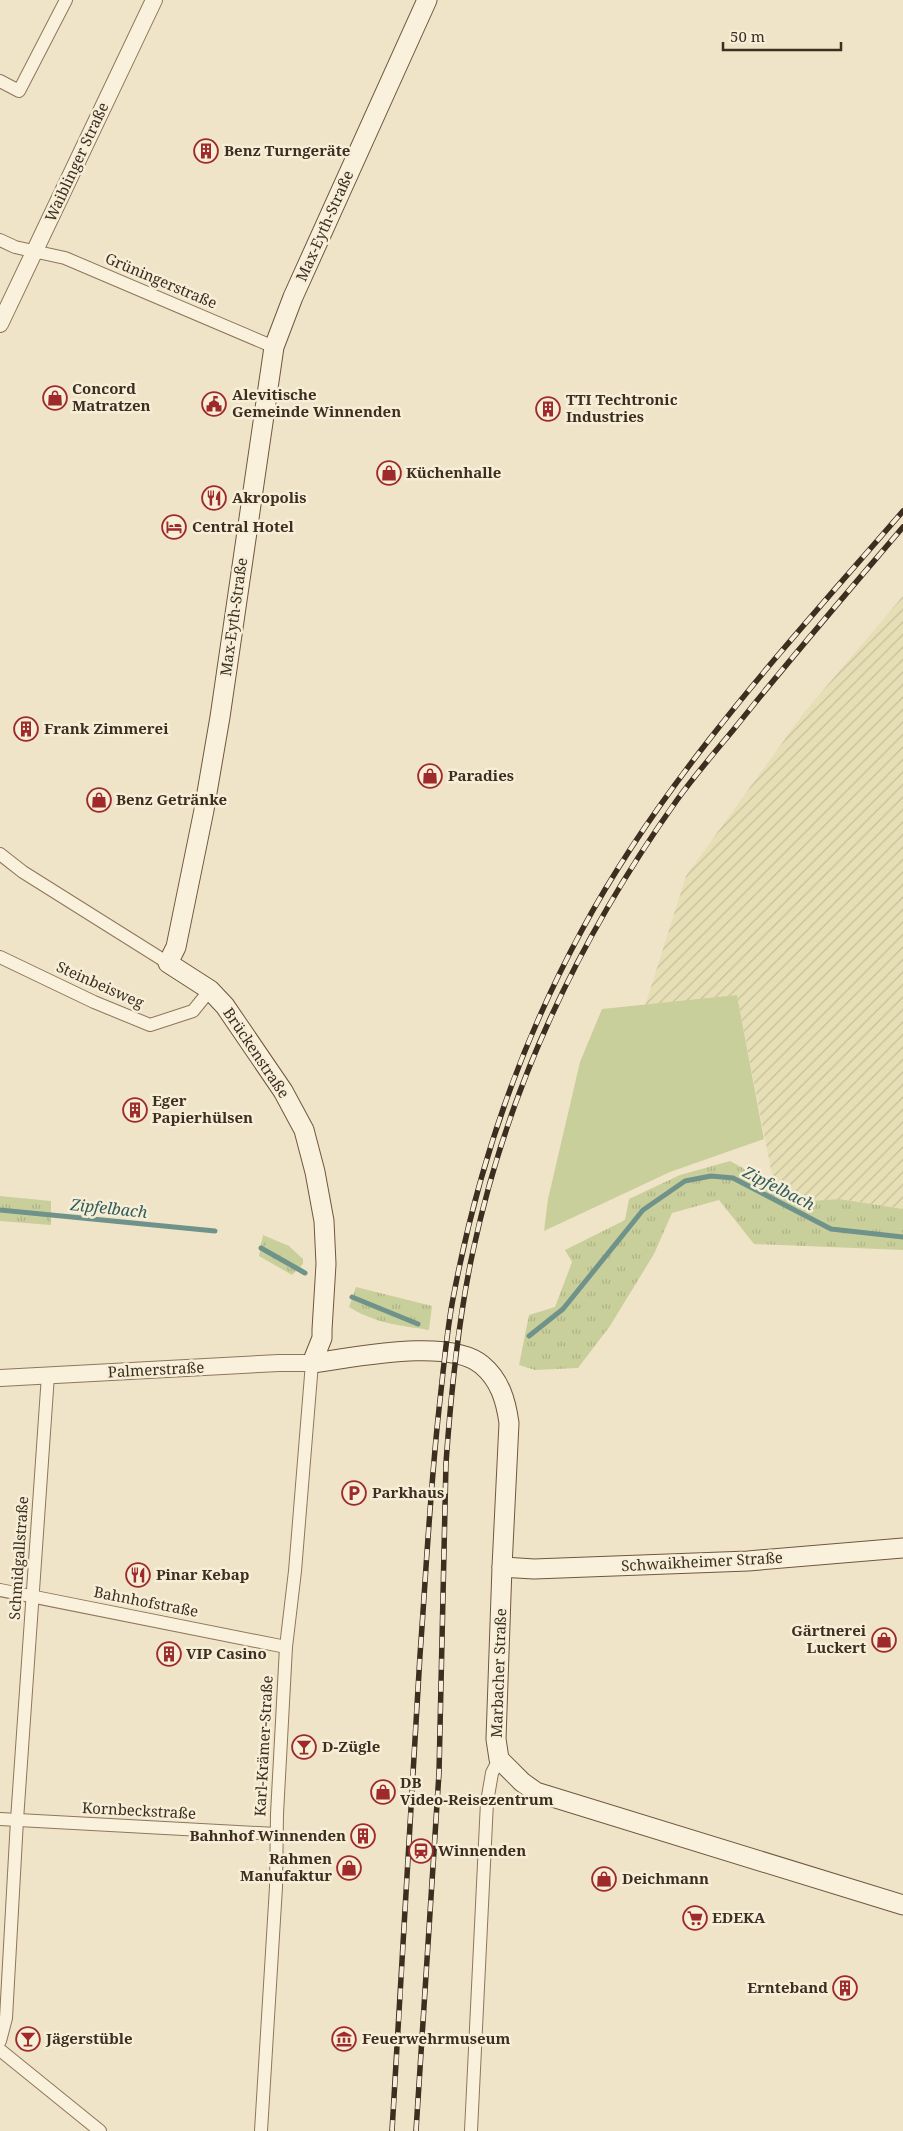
<svg xmlns="http://www.w3.org/2000/svg" width="903" height="2131" font-family="'Noto Serif',serif">
	<style>
		.farmland { fill: url(#farmland-furrows) }
		.grass { fill: url(#grass-tufts) }
		.green { fill: #c9cf9b }
		.lines { fill: none; stroke-linecap: round; stroke-linejoin: round }
		.stream { stroke: #6f938a; stroke-width: 5 }
		.minor-casing { stroke: #8d765c; stroke-width: 14 }
		.tertiary-casing { stroke: #8d765c; stroke-width: 18 }
		.secondary-casing { stroke: #6f573f; stroke-width: 21 }
		.minor { stroke: #faf1dc; stroke-width: 12 }
		.tertiary { stroke: #faf1dc; stroke-width: 16 }
		.secondary { stroke: #faf1dc; stroke-width: 19 }
		.rail-casing { stroke: #3d2e20; stroke-width: 5.5 }
		.rail { stroke: #f7eed8; stroke-width: 4; stroke-dasharray: 11; stroke-linecap: butt }
		.labels { text-anchor: middle; stroke-width: 5; stroke-linejoin: round; paint-order: stroke }
		.poi-label { font-size: 15px; font-weight: bold; fill: #3d2e20; stroke: #f7eed8; text-anchor: start }
		.street-label { font-size: 15px; fill: #3d2e20; stroke: #f7eed8 }
		.water-label { font-size: 16px; font-style: italic; fill: #2f5d5a; stroke: #f7eed8 }
	</style>
	<defs>
		<pattern id="farmland-furrows" width="10" height="10" patternUnits="userSpaceOnUse" patternTransform="scale(1.25)"><rect width="10" height="10" fill="#e6deb5"/><path d="M-1 1l2-2M0 10L10 0M9 11l2-2" fill="none" stroke="#c6bf9b"/></pattern>
		<pattern id="grass-tufts" width="24" height="20" patternUnits="userSpaceOnUse" patternTransform="scale(1.25)"><rect width="24" height="20" fill="#c9cf9b"/><path d="M3 7l-1-3M5 7V3M7 7l1-3M15 17l-1-3M17 17v-4M19 17l1-3" fill="none" stroke="#aeb285"/></pattern>
	</defs>
	<rect width="100%" height="100%" fill="#f0e4c8"/>
	<!-- farmland -->
	<polygon class="farmland" points="903,596 903,1209 839,1199 810,1201 774,1185 737,995 645,1006 686,876 803,714"/>
	<!-- grass -->
	<g class="grass">
		<polygon points="730,1161 774,1185 810,1201 839,1199 903,1209 903,1250 754,1244 719,1200 672,1213 654,1254 610,1326 578,1368 535,1370 519,1365 529,1315 555,1307 572,1262 565,1250 625,1220 629,1199 680,1175"/>
		<polygon points="0,1196 51,1201 51,1225 0,1221"/>
		<polygon points="263,1235 289,1246 303,1259 303,1264 292,1275 259,1256"/>
		<path d="M356 1287 432 1306 429 1330C398 1325 377 1324 349 1307Z"/>
	</g>
	<!-- green -->
	<polygon class="green" points="737,995 764,1139 670,1172 544,1231 548,1199 580,1062 602,1009"/>
	<g class="lines">
		<!-- stream -->
		<g class="stream">
			<polyline points="0,1210 215,1231"/>
			<polyline points="261,1248 305,1273"/>
			<polyline points="352,1297 418,1324"/>
			<polyline points="529,1336 563,1309 643,1210 685,1181 711,1176 733,1178 831,1229 903,1237"/>
		</g>
		<!-- minor casing -->
		<g class="minor-casing">
			<g id="minor">
				<polyline points="0,81 19,91 66,0"/>
				<polyline points="0,240 15,247 65,258 274,347"/>
				<polyline points="0,854 23,872 168,963"/>
				<polyline points="0,957 94,1002 150,1025 193,1011 210,990"/>
				<polyline points="0,1590 286,1647"/>
				<polyline points="0,1819 276,1834"/>
				<polyline points="0,2041 6,2018 17,1820 48,1375"/>
				<polyline points="0,2050 100,2131"/>
				<polyline points="261,2131 276,1887 277,1814 286,1647 295,1571 312,1363"/>
				<polyline points="471,2131 487,1802 492,1773 499,1759"/>
			</g>
		</g>
		<!-- tertiary casing -->
		<g class="tertiary-casing">
			<g id="tertiary">
				<polyline points="0,324 154,0"/>
				<polyline points="0,1378 279,1363 312,1363"/>
			</g>
		</g>
		<!-- secondary casing -->
		<g class="secondary-casing">
			<g id="secondary">
				<path d="M427 0 293 297 274 347 220 717 204 810 176 947 168 963 210 990 225 1006 283 1091 304 1130 315 1172 324 1221 326 1264 322 1330V1338L312 1363C353 1358 449 1337 482 1365 500 1380 506 1401 509 1423L502 1567 496 1739 499 1759 522 1782 536 1792 903 1905"/>
				<polyline points="502,1567 534,1569 748,1561 903,1548"/>
			</g>
		</g>
		<!-- minor -->
		<use href="#minor" class="minor"/>
		<!-- tertiary -->
		<use href="#tertiary" class="tertiary"/>
		<!-- secondary -->
		<use href="#secondary" class="secondary"/>
		<!-- rail casing -->
		<g class="rail-casing">
			<g id="rail">
				<path d="M392 2131C402 1973 410 1814 420 1655 426 1573 430 1491 439 1409 443 1374 446 1338 452 1304 476 1173 518 1048 582 930 665 776 789 643 903 511"/>
				<path d="M416 2131 439 1773 446 1463C451 1392 458 1320 473 1251 508 1087 581 935 677 800 695 775 715 752 734 729 789 660 846 594 903 527"/>
			</g>
		</g>
		<!-- rail -->
		<use href="#rail" class="rail"/>
	</g>
	<!-- icons -->
	<defs>
		<g id="building-ring" transform="scale(1.25)"><circle r="9.5" fill="#f7eed8" stroke="#9e2a2b" stroke-width="1.5"/><path d="M-4-6H4V6H1V3H-1V6H-4ZM-2.5-4.3h1.7v1.8h-1.7ZM.8-4.3h1.7v1.8H.8ZM-2.5-1h1.7V.8h-1.7ZM.8-1h1.7V.8H.8Z" fill="#9e2a2b"/></g>
		<g id="shop-ring" transform="scale(1.25)"><circle r="9.5" fill="#f7eed8" stroke="#9e2a2b" stroke-width="1.5"/><path d="M-5-2.5h2.3a2.7 3.5 0 0 1 5.4 0H5L5.5 6h-11ZM-1.5-2.5h3a1.5 2.3 0 0 0-3 0Z" fill="#9e2a2b"/></g>
		<g id="civic-ring" transform="scale(1.25)"><circle r="9.5" fill="#f7eed8" stroke="#9e2a2b" stroke-width="1.5"/><path d="M-.6-6.5H3V-4.5H.6V-3L4-1V1h2V6H-6V1h2V-1L-.6-3ZM-1.2 2.5V6h2.4V2.5Z" fill="#9e2a2b"/></g>
		<g id="restaurant-ring" transform="scale(1.25)"><circle r="9.5" fill="#f7eed8" stroke="#9e2a2b" stroke-width="1.5"/><path d="M-5-6h1v4h1v-4h1v4h1v-4h1v5L-1.5 .5V6h-2V.5L-5-1ZM5-6V6H3V1.5H1.5Q1.5-4 5-6Z" fill="#9e2a2b"/></g>
		<g id="hotel-ring" transform="scale(1.25)"><circle r="9.5" fill="#f7eed8" stroke="#9e2a2b" stroke-width="1.5"/><path d="M-6-4.5h1.5V1H6V5H4.5V3h-9V5H-6ZM-4 0a1.8 1.8 0 1 1 3.6 0ZM.5 0V-2.5h3Q6-2.5 6 0Z" fill="#9e2a2b"/></g>
		<g id="parking-ring" transform="scale(1.25)"><circle r="9.5" fill="#f7eed8" stroke="#9e2a2b" stroke-width="1.5"/><path d="M-3.5-5.5H1a3.5 3.5 0 0 1 0 7H-1V5.5H-3.5ZM-1-3.4V-.6H.8a1.4 1.4 0 0 0 0-2.8Z" fill="#9e2a2b"/></g>
		<g id="bar-ring" transform="scale(1.25)"><circle r="9.5" fill="#f7eed8" stroke="#9e2a2b" stroke-width="1.5"/><path d="M-6-5H6L.8 .8V4.5H3.5V6h-7V4.5H-.8V.8Z" fill="#9e2a2b"/></g>
		<g id="station-ring" transform="scale(1.25)"><circle r="9.5" fill="#f7eed8" stroke="#9e2a2b" stroke-width="1.5"/><path d="M-3-6H3Q5-6 5-4V2Q5 4 3 4L4.5 6H3L1.5 4h-3L-3 6H-4.5L-3 4Q-5 4-5 2V-4Q-5-6-3-6ZM-3.5-4v3h7v-3ZM-3.5 1v1.5H-2V1ZM2 1v1.5H3.5V1Z" fill="#9e2a2b"/></g>
		<g id="supermarket-ring" transform="scale(1.25)"><circle r="9.5" fill="#f7eed8" stroke="#9e2a2b" stroke-width="1.5"/><path d="M-6-5.5h2.5l.6 2H6L4.5 2H-2.5L-4.4-4H-6ZM-1.5 3.2a1.3 1.3 0 1 0 .1 0ZM3 3.2a1.3 1.3 0 1 0 .1 0Z" fill="#9e2a2b"/></g>
		<g id="museum-ring" transform="scale(1.25)"><circle r="9.5" fill="#f7eed8" stroke="#9e2a2b" stroke-width="1.5"/><path d="M0-6L6-3V-2H-6V-3ZM-5-1h2V3h-2ZM-1-1h2V3h-2ZM3-1h2V3H3ZM-6 4H6V6H-6Z" fill="#9e2a2b"/></g>
	</defs>
	<g fill-rule="evenodd">
		<use href="#building-ring" x="206" y="151"/>
		<use href="#shop-ring" x="55" y="398"/>
		<use href="#civic-ring" x="214" y="404"/>
		<use href="#building-ring" x="548" y="409"/>
		<use href="#shop-ring" x="389" y="473"/>
		<use href="#restaurant-ring" x="214" y="498"/>
		<use href="#hotel-ring" x="174" y="527"/>
		<use href="#building-ring" x="26" y="729"/>
		<use href="#shop-ring" x="430" y="776"/>
		<use href="#shop-ring" x="99" y="800"/>
		<use href="#building-ring" x="135" y="1110"/>
		<use href="#parking-ring" x="354" y="1493"/>
		<use href="#restaurant-ring" x="138" y="1575"/>
		<use href="#shop-ring" x="884" y="1640"/>
		<use href="#building-ring" x="169" y="1654"/>
		<use href="#bar-ring" x="304" y="1747"/>
		<use href="#shop-ring" x="383" y="1792"/>
		<use href="#building-ring" x="363" y="1836"/>
		<use href="#station-ring" x="421" y="1851"/>
		<use href="#shop-ring" x="349" y="1868"/>
		<use href="#shop-ring" x="604" y="1879"/>
		<use href="#supermarket-ring" x="695" y="1918"/>
		<use href="#building-ring" x="845" y="1988"/>
		<use href="#bar-ring" x="28" y="2039"/>
		<use href="#museum-ring" x="344" y="2039"/>
	</g>
	<g class="labels">
		<!-- poi labels -->
		<g class="poi-label">
			<text x="224" y="156">Benz Turngeräte</text>
			<text x="72" y="394">Concord<tspan x="72" dy="17">Matratzen</tspan></text>
			<text x="232" y="400">Alevitische<tspan x="232" dy="17">Gemeinde Winnenden</tspan></text>
			<text x="566" y="405">TTI Techtronic<tspan x="566" dy="17">Industries</tspan></text>
			<text x="406" y="478">Küchenhalle</text>
			<text x="232" y="503">Akropolis</text>
			<text x="192" y="532">Central Hotel</text>
			<text x="44" y="734">Frank Zimmerei</text>
			<text x="448" y="781">Paradies</text>
			<text x="116" y="805">Benz Getränke</text>
			<text x="152" y="1106">Eger<tspan x="152" dy="17">Papierhülsen</tspan></text>
			<text x="372" y="1498">Parkhaus</text>
			<text x="156" y="1580">Pinar Kebap</text>
			<text x="866" y="1636" text-anchor="end">Gärtnerei<tspan x="866" dy="17">Luckert</tspan></text>
			<text x="186" y="1659">VIP Casino</text>
			<text x="322" y="1752">D-Zügle</text>
			<text x="400" y="1788">DB<tspan x="400" dy="17">Video-Reisezentrum</tspan></text>
			<text x="346" y="1841" text-anchor="end">Bahnhof Winnenden</text>
			<text x="438" y="1856">Winnenden</text>
			<text x="332" y="1864" text-anchor="end">Rahmen<tspan x="332" dy="17">Manufaktur</tspan></text>
			<text x="622" y="1884">Deichmann</text>
			<text x="712" y="1923">EDEKA</text>
			<text x="828" y="1993" text-anchor="end">Ernteband</text>
			<text x="46" y="2044">Jägerstüble</text>
			<text x="362" y="2044">Feuerwehrmuseum</text>
		</g>
		<!-- street labels -->
		<g class="street-label">
			<text transform="translate(77 162) rotate(-65)" y="5">Waiblinger Straße</text>
			<text transform="translate(325 226) rotate(-66)" y="5">Max-Eyth-Straße</text>
			<text transform="translate(161 281) rotate(23)" y="5">Grüningerstraße</text>
			<text transform="translate(234 617) rotate(-82)" y="5">Max-Eyth-Straße</text>
			<text transform="translate(100 985) rotate(24)" y="5">Steinbeisweg</text>
			<text transform="translate(256 1053) rotate(56)" y="5">Brückenstraße</text>
			<text transform="translate(156 1370) rotate(-3)" y="5">Palmerstraße</text>
			<text transform="translate(19 1558) rotate(-86)" y="5">Schmidgallstraße</text>
			<text transform="translate(702 1562) rotate(-3)" y="5">Schwaikheimer Straße</text>
			<text transform="translate(146 1602) rotate(11)" y="5">Bahnhofstraße</text>
			<text transform="translate(499 1673) rotate(-88)" y="5">Marbacher Straße</text>
			<text transform="translate(264 1746) rotate(-87)" y="5">Karl-Krämer-Straße</text>
			<text transform="translate(139 1811) rotate(3)" y="5">Kornbeckstraße</text>
		</g>
		<!-- water labels -->
		<g class="water-label">
			<text transform="translate(779 1188) rotate(27)" y="6">Zipfelbach</text>
			<text transform="translate(109 1208) rotate(6)" y="6">Zipfelbach</text>
		</g>
	</g>
	<!-- scale -->
	<path d="M723 42v8h118v-8" fill="none" stroke="#3d2e20" stroke-width="2.5"/>
	<text x="730" y="42" font-size="15" fill="#3d2e20" stroke="#f7eed8" stroke-width="4" paint-order="stroke">50 m</text>
</svg>
